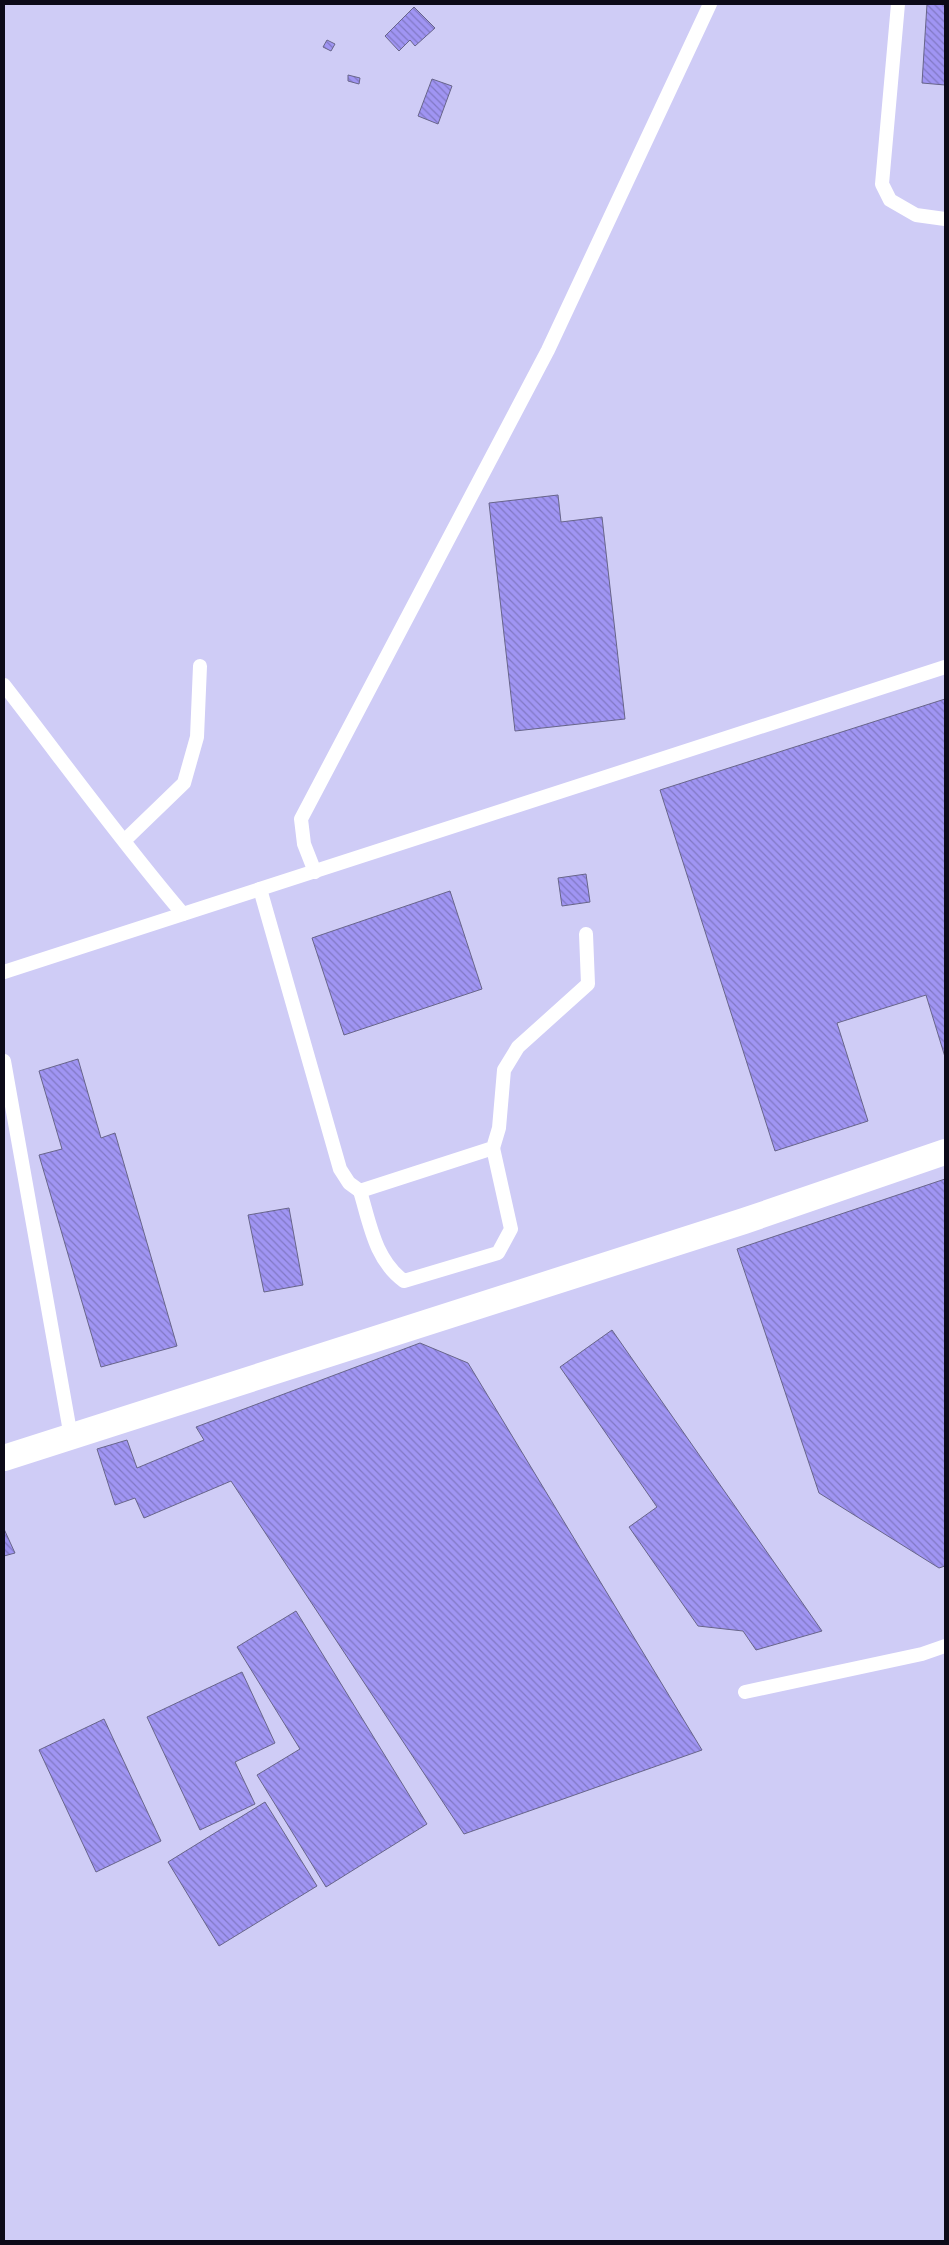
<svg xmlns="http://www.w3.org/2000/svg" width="949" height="2245" font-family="Georgia,serif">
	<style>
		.building { fill: url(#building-back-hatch); stroke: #68658a }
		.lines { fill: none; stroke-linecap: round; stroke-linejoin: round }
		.service { stroke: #fff; stroke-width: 14 }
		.minor { stroke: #fff; stroke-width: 26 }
	</style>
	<defs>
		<pattern id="building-back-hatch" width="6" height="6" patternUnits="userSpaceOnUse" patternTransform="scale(1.25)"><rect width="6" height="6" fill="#a095f3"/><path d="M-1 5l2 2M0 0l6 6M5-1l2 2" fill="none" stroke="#8178c4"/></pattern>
	</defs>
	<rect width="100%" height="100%" fill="#cfccf6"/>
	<!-- building -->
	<g class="building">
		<polygon points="927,4 945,4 945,85 922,83"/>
		<polygon points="414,7 435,28 415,46 410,40 399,51 385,36"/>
		<polygon points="327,40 335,44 331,51 323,47"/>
		<polygon points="348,75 360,78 359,84 348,81"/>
		<polygon points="432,79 452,86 438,124 418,116"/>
		<polygon points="558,495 561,522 602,517 625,719 515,731 489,503"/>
		<polygon points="945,699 945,1057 926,995 837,1023 868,1121 775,1151 660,790"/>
		<polygon points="586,874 590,902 562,906 558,878"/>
		<polygon points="450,891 482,989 344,1035 312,938"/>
		<polygon points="78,1059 101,1138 115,1133 177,1346 101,1367 39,1155 62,1149 39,1071"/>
		<polygon points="945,1179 945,1566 939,1568 819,1493 737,1249"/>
		<polygon points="289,1208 303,1285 264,1292 248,1215"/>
		<polygon points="612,1330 822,1631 756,1650 743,1631 698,1626 629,1527 657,1507 560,1367"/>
		<polygon points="420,1343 468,1363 702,1750 464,1834 231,1481 144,1518 135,1498 115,1505 97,1449 127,1440 137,1468 204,1440 196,1427"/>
		<polygon points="4,1529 15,1553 4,1556"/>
		<polygon points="296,1611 427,1824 326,1887 257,1775 300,1749 237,1647"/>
		<polygon points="242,1672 275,1743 235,1762 255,1804 200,1830 147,1717"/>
		<polygon points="104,1719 161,1841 96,1872 39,1750"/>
		<polygon points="265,1802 317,1886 219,1946 168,1862"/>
	</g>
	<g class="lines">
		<!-- service -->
		<g class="service">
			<polyline points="898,4 882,184 890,200 916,215 945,219"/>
			<path d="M4 685C63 761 120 840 183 914"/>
			<polyline points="125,840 184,783 197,737 200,666"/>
			<polyline points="315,872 304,844 301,819 548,350 710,4"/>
			<polyline points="260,889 340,1169 349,1183 360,1191 493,1148 499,1128 504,1070 518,1047 588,984 586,934"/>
			<polyline points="4,972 945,667"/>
			<polyline points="4,1061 71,1437"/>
			<path d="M360 1191C370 1224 375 1260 404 1281L498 1253 511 1229 493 1148"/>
			<polyline points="745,1692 922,1654 945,1646"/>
		</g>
		<!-- minor -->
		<polyline class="minor" points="4,1458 744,1221 945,1152"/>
	</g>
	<!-- border -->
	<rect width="949" height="2245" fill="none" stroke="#0c0a18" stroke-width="10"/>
</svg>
